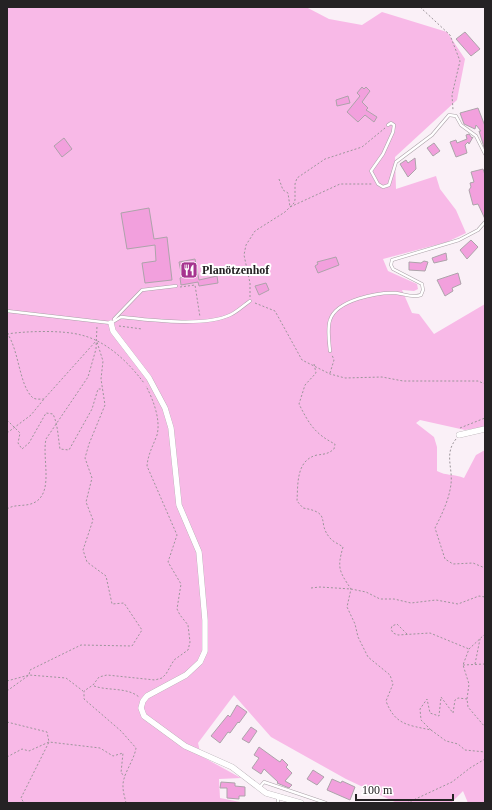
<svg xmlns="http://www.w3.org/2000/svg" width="492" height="810" font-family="'Times New Roman',serif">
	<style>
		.green { fill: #f8b9e7 }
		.building { fill: #f2a0dd; stroke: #ada3aa }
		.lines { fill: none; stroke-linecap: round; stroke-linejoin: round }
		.lane-casing { stroke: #aba2a8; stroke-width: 3.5 }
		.street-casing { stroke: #aba2a8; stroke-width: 6 }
		.path { stroke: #9c959a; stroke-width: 1; stroke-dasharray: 2 2; stroke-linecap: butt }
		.lane { stroke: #fff; stroke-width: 2.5 }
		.street { stroke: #fff; stroke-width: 5.5 }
		.labels { text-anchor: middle; stroke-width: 4; stroke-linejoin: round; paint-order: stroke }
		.poi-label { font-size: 12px; font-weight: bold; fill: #252224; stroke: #fff; text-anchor: start }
	</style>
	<rect width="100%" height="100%" fill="#faf0f7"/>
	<!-- green -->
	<path class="green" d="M7 7H306L329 19 362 25 382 12 447 32 465 59 457 100 395 157 396 189 436 176 440 189 456 210 466 233 447 242 383 259 388 271 417 284 418 289 414 291 402 290 412 313 419 314 434 334 485 304V427L465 430 420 420 416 423 434 437 437 447V471C446 476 455 474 464 478L476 455 485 450V803H468L463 791 451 803H397L346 779 271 737 234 695 198 743 201 756 241 778 219 779 220 798 245 803H7Z"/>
	<!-- building -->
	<g class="building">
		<polygon points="465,32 480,49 471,56 456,39"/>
		<polygon points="362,87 364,89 366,87 370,91 362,102 368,108 366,110 377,117 374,122 365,115 358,122 347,112 360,96 357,93"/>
		<polygon points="348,96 350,103 337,106 336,100"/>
		<polygon points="478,108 485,126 484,147 479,131 481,131 476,125 475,129 464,124 460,113"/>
		<polygon points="469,134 472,138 473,137 469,144 468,142 465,145 467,153 456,157 450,142 456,140 457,143 467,139 466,135"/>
		<polygon points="64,138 72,149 62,157 54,146"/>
		<polygon points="434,143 440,151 433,156 427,148"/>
		<polygon points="415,158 416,169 408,177 400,164 406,160 408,163"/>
		<polygon points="483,169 485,175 485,219 478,204 473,205 469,190 471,187 470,183 474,182 471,172"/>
		<polygon points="149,208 154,239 167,237 172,280 145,283 142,263 156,261 155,245 127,249 121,213"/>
		<polygon points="471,240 478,247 467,259 460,250"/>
		<polygon points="446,253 447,260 434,263 432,258"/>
		<polygon points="336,257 339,265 318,273 315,266 318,264 317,262"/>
		<polygon points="195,259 199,280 217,276 218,283 199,286 198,282 181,285 180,278 182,277 179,262"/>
		<polygon points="424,261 428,262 425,271 409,270 409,262 421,263"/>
		<polygon points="458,273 461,284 452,288 453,291 445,296 437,280"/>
		<polygon points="266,283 269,290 259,295 255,286"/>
		<polygon points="237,705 247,712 239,723 238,722 230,733 228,732 220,743 211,736 228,715 230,717"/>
		<polygon points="251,727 257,731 249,743 242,739"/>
		<polygon points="259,747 277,760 280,762 282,759 288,765 286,767 292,773 285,781 292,785 289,788 277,783 278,782 264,769 261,774 252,768 259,758 254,755"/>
		<polygon points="313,770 324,777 317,785 307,779"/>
		<polygon points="332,779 341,783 342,781 355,787 350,800 327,790"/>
		<polygon points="221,782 235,783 235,786 245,787 245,796 239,796 239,799 227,798 227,788 220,788"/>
	</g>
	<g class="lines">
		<!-- lane casing -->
		<g class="lane-casing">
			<g id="lane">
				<polyline points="388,125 391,123 394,125 393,132 383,154 371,171 378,184 383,187 389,185 396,162 432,135 449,115 456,116 461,125 476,136 485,154"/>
				<path d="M7 311 111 323 121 317C150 320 204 327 230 315 237 312 244 305 250 301"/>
				<polyline points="114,319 142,290 176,286"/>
				<path d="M330 351C329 341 327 329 330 320 336 300 378 292 396 293 404 294 413 298 421 295L423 290 422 284 393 269 391 265 392 260 459 240 478 230 485 222"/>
				<polyline points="259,788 264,782 326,803"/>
				<polyline points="278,803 278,796"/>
			</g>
		</g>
		<!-- street casing -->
		<g class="street-casing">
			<g id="street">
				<polyline points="111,323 113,331 149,378 165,408 171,428 179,505 199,552 205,620 205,651 200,662 186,675 147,696 143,701 141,708 144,716 185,746 232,767 266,793 301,803"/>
				<polyline points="459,435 485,429"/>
			</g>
		</g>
		<!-- path -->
		<g class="path">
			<polyline points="420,7 450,35 460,61 452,95 453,110"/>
			<polyline points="279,179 283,190 288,193 290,207 340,184 373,184"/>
			<polyline points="180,287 195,285 200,317"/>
			<polyline points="250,297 250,283 244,255 246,245 255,231 285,212 294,203 295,200 295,184 297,178 325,159 362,147 385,128"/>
			<polyline points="255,303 275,311 302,360 330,374 345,378 382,377 403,381 478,381 485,384"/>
			<polyline points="119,326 142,329"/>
			<path d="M7 333C19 350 19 384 32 397 35 400 40 399 44 399L96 341"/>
			<path d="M7 334C26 331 63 330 81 335 107 341 129 363 144 383"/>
			<path d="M314 364 316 373 305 385 299 404C309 424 315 434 335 444L334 449C328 454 325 454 317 455 296 460 298 484 297 501L303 508C333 513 316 522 330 538 333 542 339 544 343 547 337 568 339 571 351 589L347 607 355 624 358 637 368 657 390 675 393 684 386 701C395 725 408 725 431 730L421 720 420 709 427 699 430 713 439 716 441 697 453 713 455 700 458 698 467 699"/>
			<polyline points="330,373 334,360 332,355"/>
			<path d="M7 420 20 433 18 443 22 449 29 443 46 413 53 414C58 425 58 437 60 449L69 450 92 409 98 389H103"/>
			<polyline points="460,428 485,418"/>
			<polyline points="7,433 31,415 44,399"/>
			<path d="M456 439C444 454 453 468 451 484 449 500 442 514 435 528L445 559 453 564 473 563 485 568"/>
			<path d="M7 509C16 503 27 508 37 501 53 489 42 458 46 439L88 377 96 349 97 326"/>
			<polyline points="311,588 320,587 351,589 366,592 380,599 394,599 411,603 436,600 458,604 479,596 485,597"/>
			<polyline points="407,634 397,624 392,626 391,629 393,633 398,635 430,633 469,649"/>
			<polyline points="485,634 469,649 463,665 469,684 467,699 468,707 485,727"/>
			<polyline points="475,664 480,639"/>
			<polyline points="463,665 485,664"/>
			<polyline points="7,681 29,675 66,678 83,691"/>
			<path d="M94 686C108 691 127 687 139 697"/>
			<polyline points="7,691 29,675 30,670 81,645 132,646 142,630 124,603 112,604 106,576 87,562 83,550 93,520 86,502 92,478 85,458 89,444 105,405 101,379 103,361 97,342"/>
			<polyline points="7,722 47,732 49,742 21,798 24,803"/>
			<polyline points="431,730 446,741 458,744 465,750 485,752"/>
			<polyline points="7,757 22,749 29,751 49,742 100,748 113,756 123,753 121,773 125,776"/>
			<path d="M126 803C125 798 123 792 123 787 122 775 134 761 136 748L121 731 84 699V691L93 685 99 677 107 675 155 680 162 678 166 674 174 660 188 650 190 642 188 625 180 615 177 609 181 584 168 562 177 535 147 466C148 454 153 446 157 435 161 420 153 399 146 386"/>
			<polyline points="407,803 452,782 470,768 485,759"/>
		</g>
		<!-- lane -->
		<use href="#lane" class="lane"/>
		<!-- street -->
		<use href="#street" class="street"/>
	</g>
	<!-- icons -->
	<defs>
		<g id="restaurant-square" transform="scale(0.9)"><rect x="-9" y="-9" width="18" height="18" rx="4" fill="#a6348f" stroke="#fff"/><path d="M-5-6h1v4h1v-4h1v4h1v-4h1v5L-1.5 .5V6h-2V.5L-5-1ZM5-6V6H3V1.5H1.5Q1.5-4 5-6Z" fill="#fff"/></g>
	</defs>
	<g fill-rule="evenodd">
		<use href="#restaurant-square" x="189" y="270"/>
	</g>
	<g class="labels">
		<!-- poi labels -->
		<g class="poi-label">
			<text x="202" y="274">Planötzenhof</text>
		</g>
	</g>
	<!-- border -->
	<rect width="492" height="810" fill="none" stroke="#252224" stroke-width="16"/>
	<!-- scale -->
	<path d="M356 794v6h97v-6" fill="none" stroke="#252224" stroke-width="2"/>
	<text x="362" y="794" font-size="12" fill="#252224" stroke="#ffffff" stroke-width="3" paint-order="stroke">100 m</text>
</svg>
